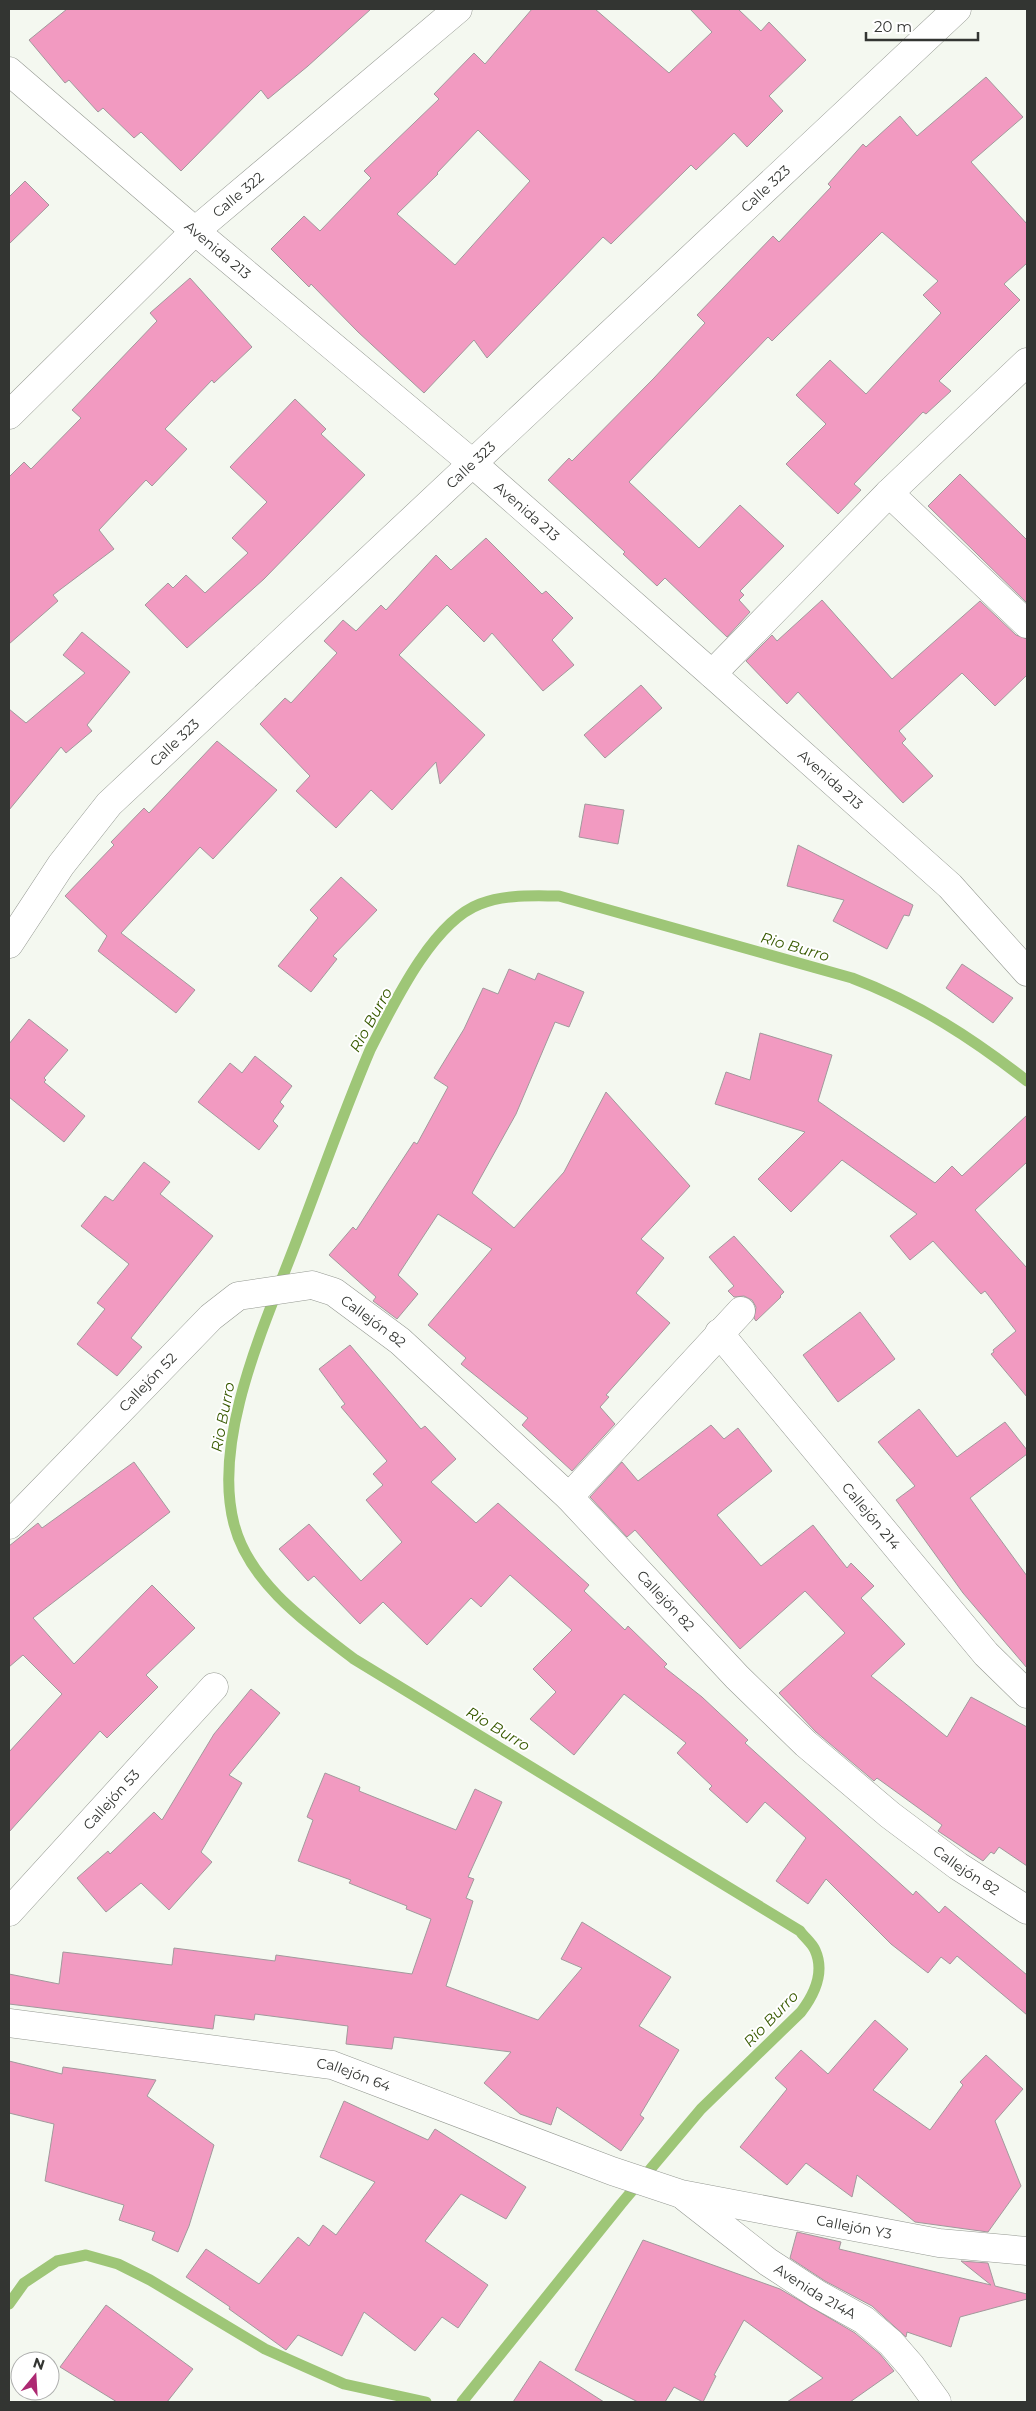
<svg xmlns="http://www.w3.org/2000/svg" width="1036" height="2411" font-family="Montserrat,sans-serif">
	<style>
		.lines { fill: none; stroke-linecap: round; stroke-linejoin: round }
		.stream { stroke: #9ec677; stroke-width: 11 }
		.building { fill: #f29ac1; stroke: #a2999c; fill-rule: evenodd }
		.minor-casing { stroke: #959992; stroke-width: 29 }
		.minor { stroke: #fff; stroke-width: 28 }
		.labels { text-anchor: middle; stroke-width: 4; stroke-linejoin: round; paint-order: stroke }
		.street-label { font-size: 14px; fill: #333532; stroke: #fff }
		.water-label { font-size: 15px; font-style: italic; fill: #385a00; stroke: #fff }
	</style>
	<rect width="100%" height="100%" fill="#f4f8f0"/>
	<g class="lines">
		<!-- stream -->
		<g class="stream">
			<polyline points="9,2304 24,2283 57,2261 86,2255 118,2264 150,2280 265,2349 344,2384 426,2402"/>
			<path d="M462 2402 621 2204 701 2109 801 2012C814 1995 825 1972 815 1950 812 1943 804 1937 800 1931L354 1659C308 1624 249 1583 234 1524 211 1436 268 1318 298 1237 322 1174 344 1111 370 1050 393 1005 432 922 480 904 505 894 533 896 559 896L852 978C918 1003 972 1038 1027 1081"/>
		</g>
	</g>
	<!-- building -->
	<g class="building">
		<polygon points="67,9 371,9 308,66 268,99 261,90 181,171 141,132 134,138 103,108 98,112 69,80 65,83 29,40"/>
		<path d="M532 9H595L669 73 712 32 690 9H738L761 31 769 22 806 60 769 96 783 111 747 147 734 133 696 170 691 165 611 244 603 237 487 358 474 340 424 393 358 332 311 284 309 287 271 249 304 216 320 231 371 178 364 171 439 99 434 94 474 53 485 64ZM478 130 530 181 455 265 397 214 438 174 437 173Z"/>
		<polygon points="986,77 1023,117 971,162 1027,224 1027,263 1004,284 1020,300 939,381 951,391 926,414 923,412 854,484 861,490 838,514 786,464 826,424 796,395 830,360 866,394 941,313 923,295 938,281 882,232 772,341 768,337 629,482 699,548 740,505 784,546 740,591 744,595 739,600 750,612 727,637 665,578 657,586 623,554 625,552 548,480 569,458 572,461 654,378 705,323 697,315 773,236 779,242 831,187 828,184 863,144 866,147 900,116 917,136"/>
		<polygon points="25,181 49,205 9,244 9,197"/>
		<polygon points="190,278 252,347 214,383 212,380 165,429 187,449 152,486 146,480 99,530 114,549 53,595 58,601 9,644 9,477 24,462 31,469 81,418 72,410 157,321 150,313"/>
		<polygon points="295,399 326,429 321,434 365,475 264,579 187,648 145,605 168,583 173,588 186,575 205,593 248,553 232,538 267,502 230,467"/>
		<polygon points="960,474 1027,540 1027,603 928,506"/>
		<polygon points="486,538 542,594 546,591 573,618 552,640 574,665 543,691 492,633 484,642 447,605 399,655 485,735 440,784 436,762 392,810 371,790 336,828 296,791 310,776 260,724 285,698 291,703 337,653 324,641 343,620 356,631 381,605 386,610 436,555 451,570"/>
		<polygon points="822,600 892,679 980,601 1016,635 1027,639 1027,675 995,706 962,673 899,731 906,739 902,743 933,776 903,803 798,692 787,704 746,661 772,635 777,641"/>
		<polygon points="82,632 130,672 87,725 92,731 66,753 61,747 9,810 9,709 26,723 85,673 63,655"/>
		<polygon points="641,685 662,708 605,758 584,735"/>
		<polygon points="217,741 277,790 213,859 200,847 121,933 195,990 176,1013 98,951 107,936 65,896 114,845 111,842 144,808 149,813"/>
		<polygon points="585,804 624,810 618,844 579,837"/>
		<polygon points="798,845 913,905 909,916 904,915 887,949 833,921 844,900 787,886"/>
		<polygon points="341,877 377,910 333,956 337,959 311,992 278,966 318,918 310,910"/>
		<polygon points="962,964 1013,998 993,1023 946,988"/>
		<polygon points="509,969 535,980 538,973 584,992 569,1027 555,1022 516,1114 472,1193 514,1228 564,1172 606,1092 690,1186 641,1239 664,1258 636,1293 670,1323 606,1395 609,1397 600,1407 615,1424 572,1471 522,1425 528,1418 461,1364 466,1358 428,1325 492,1249 438,1214 398,1275 418,1294 397,1319 373,1301 376,1297 329,1255 353,1227 356,1230 414,1142 417,1144 448,1087 434,1078 464,1029 483,988 498,994"/>
		<polygon points="29,1019 68,1050 44,1078 46,1080 44,1082 85,1116 64,1142 9,1097 9,1044"/>
		<polygon points="760,1033 832,1055 818,1101 935,1183 952,1166 962,1176 1027,1115 1027,1162 975,1210 1027,1268 1027,1397 991,1354 994,1352 993,1350 1016,1331 985,1291 981,1294 933,1241 910,1260 890,1236 917,1214 842,1160 791,1212 758,1179 805,1132 715,1104 726,1072 750,1080"/>
		<polygon points="255,1056 292,1086 280,1102 284,1106 273,1121 278,1126 259,1150 198,1102 230,1063 242,1073"/>
		<polygon points="144,1162 170,1182 160,1194 213,1236 131,1338 142,1347 117,1376 77,1344 105,1309 97,1303 129,1264 81,1226 105,1196 113,1201"/>
		<polygon points="734,1236 784,1292 780,1296 781,1297 756,1321 754,1318 756,1307 752,1300 744,1296 734,1297 728,1291 734,1286 709,1257"/>
		<polygon points="860,1312 895,1359 838,1402 803,1355"/>
		<polygon points="350,1345 421,1429 425,1426 456,1459 431,1482 476,1523 498,1503 589,1585 584,1591 625,1630 628,1626 667,1664 664,1667 702,1697 748,1740 745,1743 913,1895 916,1891 939,1913 945,1906 1027,1975 1027,2015 957,1956 950,1964 941,1957 928,1973 891,1944 826,1879 808,1904 776,1881 806,1838 765,1802 747,1823 709,1789 712,1786 677,1753 686,1743 624,1694 574,1755 530,1719 556,1692 533,1669 572,1630 510,1575 481,1607 471,1598 427,1645 383,1602 360,1624 314,1576 308,1581 279,1549 309,1524 361,1581 402,1542 366,1500 383,1485 373,1474 387,1461 341,1407 345,1404 319,1369"/>
		<polygon points="919,1409 957,1457 1005,1422 1027,1450 1027,1454 970,1498 1027,1576 1027,1668 963,1593 896,1500 915,1486 878,1442"/>
		<polygon points="711,1425 724,1439 738,1428 772,1471 717,1515 761,1566 813,1525 847,1568 851,1563 874,1586 861,1598 905,1644 871,1676 947,1737 971,1697 1027,1727 1027,1866 999,1847 994,1854 991,1852 983,1861 938,1831 942,1825 877,1778 874,1781 816,1732 779,1693 845,1633 805,1591 740,1649 635,1530 627,1537 590,1497 622,1462 638,1481"/>
		<polygon points="134,1462 170,1512 33,1618 74,1664 152,1585 195,1628 146,1675 158,1687 107,1738 100,1731 9,1832 9,1752 62,1694 23,1655 9,1667 9,1546 38,1523 42,1528"/>
		<polygon points="251,1689 280,1713 229,1775 242,1783 201,1852 212,1862 169,1910 141,1883 106,1912 77,1878 108,1851 110,1854 154,1812 162,1820 214,1734"/>
		<polygon points="325,1773 360,1787 359,1791 456,1830 475,1789 502,1802 468,1877 474,1879 466,1898 473,1901 446,1986 538,2020 582,1968 561,1959 582,1922 671,1977 639,2026 679,2050 640,2115 644,2118 621,2151 557,2107 551,2125 520,2114 484,2083 511,2052 394,2037 392,2049 346,2044 348,2026 255,2014 254,2020 215,2015 213,2029 9,2004 9,1974 59,1984 63,1952 172,1965 174,1948 275,1961 276,1955 412,1974 431,1919 406,1909 407,1906 349,1883 351,1880 298,1861 313,1820 307,1817"/>
		<polygon points="875,2020 908,2049 873,2090 930,2130 963,2085 960,2082 986,2055 1023,2089 995,2121 1021,2186 988,2232 915,2222 857,2175 852,2197 806,2163 787,2185 740,2147 787,2089 775,2078 801,2050 828,2074"/>
		<polygon points="9,2061 62,2074 63,2067 156,2080 147,2096 214,2145 189,2226 178,2252 152,2240 155,2232 119,2220 124,2205 45,2181 54,2124 9,2113"/>
		<polygon points="344,2101 428,2140 435,2129 526,2187 506,2219 461,2194 425,2241 488,2285 458,2328 442,2317 415,2351 364,2312 342,2356 298,2335 286,2350 229,2309 230,2307 186,2277 206,2249 259,2284 298,2237 309,2246 323,2225 336,2235 375,2182 320,2157"/>
		<polygon points="797,2232 841,2242 839,2249 991,2285 961,2261 988,2263 995,2286 1027,2294 1027,2299 960,2317 951,2347 907,2332 906,2337 872,2306 825,2281 790,2258"/>
		<polygon points="643,2240 780,2289 855,2333 880,2354 894,2371 850,2402 787,2402 823,2378 744,2320 714,2375 716,2376 703,2402 674,2387 665,2402 638,2402 575,2370"/>
		<polygon points="106,2305 193,2369 167,2402 117,2402 60,2367"/>
		<polygon points="540,2361 604,2402 513,2402"/>
	</g>
	<g class="lines">
		<!-- minor casing -->
		<g class="minor-casing">
			<g id="minor">
				<path id="s1" d="M9 71 195 231 471 462 712 674 950 886 1027 972"/>
				<path id="s2" d="M9 415 195 231 458 9"/>
				<polyline points="889,493 1027,624"/>
				<polyline points="712,674 889,493 1027,362"/>
				<path id="s3" d="M9 944 61 865 109 804 957 9"/>
				<path id="s4" d="M719 1333 986 1654 1027 1694"/>
				<polyline points="569,1497 741,1311"/>
				<path id="s5" d="M9 1525 211 1317 238 1296 312 1285 334 1292 400 1341 569 1497 737 1677 806 1744 890 1815 958 1866 1027 1910"/>
				<path id="s6" d="M9 1912 214 1687"/>
				<path id="s7" d="M9 2023 332 2065 612 2171 681 2194 939 2243 1027 2251"/>
				<path id="s8" d="M685 2197 768 2262 817 2294 864 2320 891 2343 911 2366 937 2402"/>
			</g>
		</g>
		<!-- minor -->
		<use href="#minor" class="minor"/>
	</g>
	<g class="labels">
		<!-- street labels -->
		<g class="street-label">
			<text dy="5" stroke="none"><textPath href="#s3" startOffset="1072">Calle 323</textPath></text>
			<text dy="5" stroke="none"><textPath href="#s2" startOffset="318">Calle 322</textPath></text>
			<text dy="5" stroke="none"><textPath href="#s1" startOffset="275">Avenida 213</textPath></text>
			<text dy="5" stroke="none"><textPath href="#s3" startOffset="668">Calle 323</textPath></text>
			<text dy="5" stroke="none"><textPath href="#s1" startOffset="680">Avenida 213</textPath></text>
			<text dy="5" stroke="none"><textPath href="#s3" startOffset="262">Calle 323</textPath></text>
			<text dy="5" stroke="none"><textPath href="#s1" startOffset="1085">Avenida 213</textPath></text>
			<text dy="5" stroke="none"><textPath href="#s5" startOffset="471">Callejón 82</textPath></text>
			<text dy="5" stroke="none"><textPath href="#s5" startOffset="199">Callejón 52</textPath></text>
			<text dy="5" stroke="none"><textPath href="#s4" startOffset="238">Callejón 214</textPath></text>
			<text dy="5" stroke="none"><textPath href="#s5" startOffset="876">Callejón 82</textPath></text>
			<text dy="5" stroke="none"><textPath href="#s6" startOffset="152">Callejón 53</textPath></text>
			<text dy="5" stroke="none"><textPath href="#s5" startOffset="1281">Callejón 82</textPath></text>
			<text dy="5" stroke="none"><textPath href="#s7" startOffset="349">Callejón 64</textPath></text>
			<text dy="5" stroke="none"><textPath href="#s7" startOffset="874">Callejón Y3</textPath></text>
			<text dy="5" stroke="none"><textPath href="#s8" startOffset="161">Avenida 214A</textPath></text>
		</g>
		<!-- water labels -->
		<g class="water-label">
			<text transform="translate(795 947) rotate(16)" y="5">Rio Burro</text>
			<text transform="translate(371 1020) rotate(-61)" y="5">Rio Burro</text>
			<text transform="translate(223 1417) rotate(-79)" y="5">Rio Burro</text>
			<text transform="translate(498 1729) rotate(31)" y="5">Rio Burro</text>
			<text transform="translate(771 2019) rotate(-46)" y="5">Rio Burro</text>
		</g>
	</g>
	<!-- border -->
	<rect width="1036" height="2411" fill="none" stroke="#333532" stroke-width="20"/>
	<!-- north arrow -->
	<g transform="translate(35 2376) rotate(18)"><circle r="24" fill="#ffffff" stroke="#adaead"/>
	<path d="M0-4L9 19L0 12L-9 19Z" fill="#ad2972"/>
	<text y="-8" font-size="14" font-weight="bold" text-anchor="middle" fill="#333532">N</text>
	</g>
	<!-- scale -->
	<path d="M866 32v8h112v-8" fill="none" stroke="#333532" stroke-width="2.5"/>
	<text x="874" y="32" font-size="15" fill="#333532" stroke="#ffffff" stroke-width="4" paint-order="stroke">20 m</text>
</svg>
